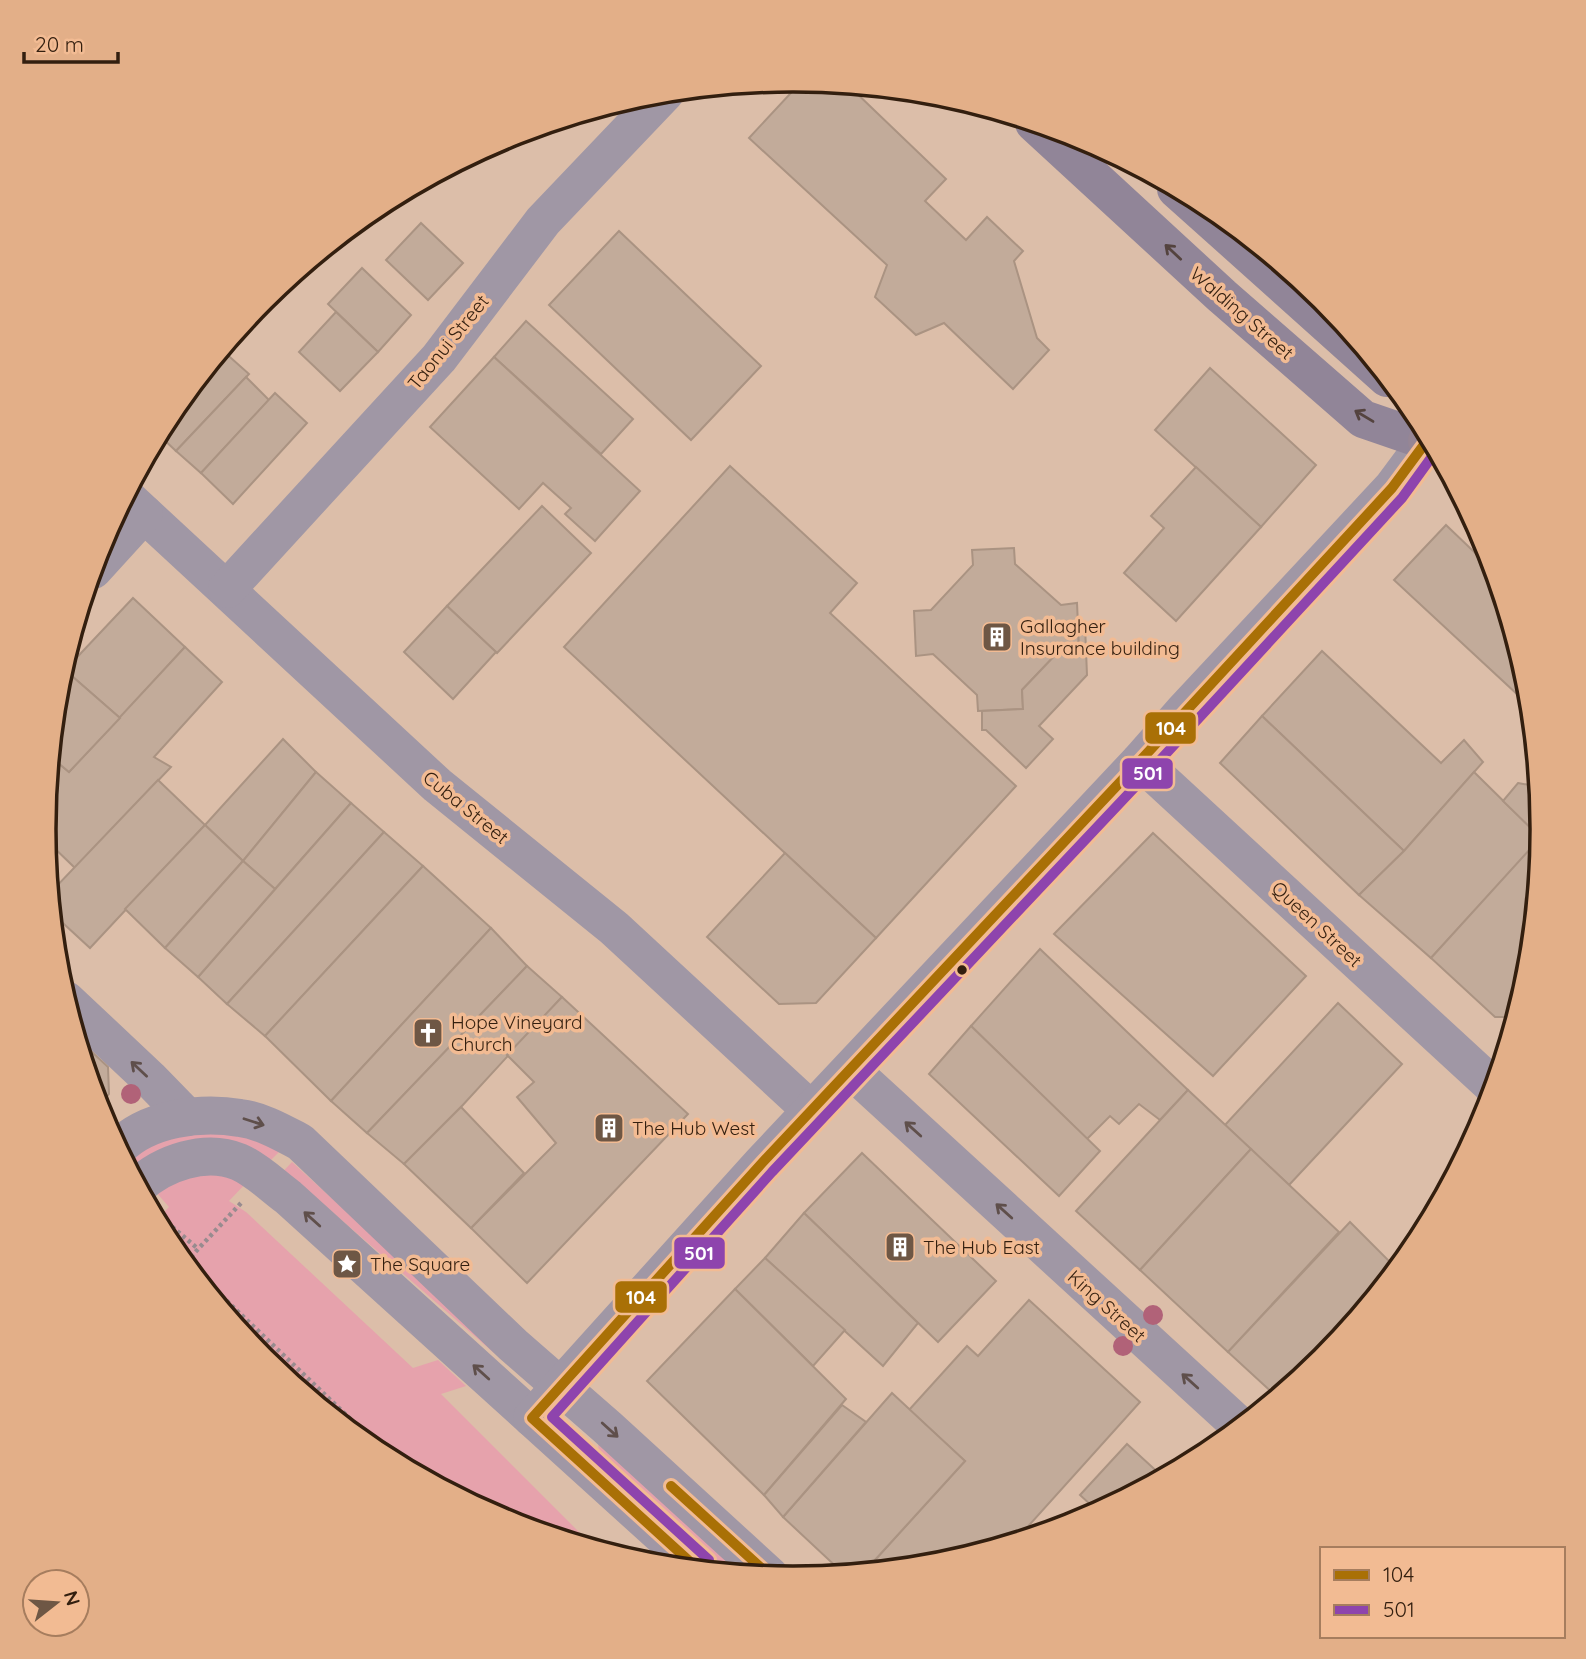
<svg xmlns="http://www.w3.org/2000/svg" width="1586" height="1659" font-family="Quicksand,sans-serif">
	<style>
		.green { fill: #e6a2ac }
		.building { fill: #c2ab9a; stroke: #aa9382; stroke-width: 2 }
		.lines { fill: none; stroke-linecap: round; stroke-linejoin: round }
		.path { stroke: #988b8f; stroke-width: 4.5; stroke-dasharray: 3.5 3.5; stroke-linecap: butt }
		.minor { stroke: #a097a5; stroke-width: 38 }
		.major { stroke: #918598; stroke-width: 38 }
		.highway { stroke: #968695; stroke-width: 38 }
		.bus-1-casing { stroke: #f2bb93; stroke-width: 16 }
		.bus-2-casing { stroke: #f2bb93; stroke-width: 16 }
		.bus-1 { stroke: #a97006; stroke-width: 10 }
		.bus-2 { stroke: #8e44ad; stroke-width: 10 }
		.tree { fill: #b16278 }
		.oneway { stroke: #54433f }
		.oneway2 { stroke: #5f4f4b }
		.bus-dot { fill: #331f0f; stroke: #f2bb93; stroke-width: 2.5 }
		.labels { text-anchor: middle; stroke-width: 7; stroke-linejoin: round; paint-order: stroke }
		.street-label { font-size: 19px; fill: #331f0f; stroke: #f2bb93 }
		.poi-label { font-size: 19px; fill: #331f0f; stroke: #f2bb93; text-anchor: start }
		.rim { fill: none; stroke: #331f0f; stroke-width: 3.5 }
		.line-badge { stroke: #f2bb93; stroke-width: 2.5 }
		.badge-label { font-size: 19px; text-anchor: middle; font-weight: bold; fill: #fff }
	</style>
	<rect width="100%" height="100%" fill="#dcbea9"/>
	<!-- green -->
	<g class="green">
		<polygon points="240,1132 280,1151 263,1168 134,1170 123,1159 164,1135"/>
		<polygon points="292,1162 497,1349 494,1353 313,1195 278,1177"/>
		<polygon points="203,1172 248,1181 229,1201 246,1212 413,1368 438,1360 466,1386 441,1394 596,1549 506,1522 376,1452 263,1359 170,1245 156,1220 169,1207 155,1191"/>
		<polygon points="598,1444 745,1574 732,1573 599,1452"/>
	</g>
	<!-- building -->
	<g class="building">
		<polygon points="802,81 849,86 946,179 925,201 966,240 987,217 1023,251 1014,261 1037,338 1049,350 1013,389 944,323 916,335 875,297 887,265 749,138"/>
		<polygon points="421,223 463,263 428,300 386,260"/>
		<polygon points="619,231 761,366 691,440 549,305"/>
		<polygon points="362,268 411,315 378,352 328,304"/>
		<polygon points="336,312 378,352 340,391 299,352"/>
		<polygon points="526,321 633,419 601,454 494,357"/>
		<polygon points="222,350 249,374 176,451 159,435 170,413"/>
		<polygon points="494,357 640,491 595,541 565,514 571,508 543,483 519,509 430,427"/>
		<polygon points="1210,368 1316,465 1261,527 1155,430"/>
		<polygon points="246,377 269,400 201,473 176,451"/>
		<polygon points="275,393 307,423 233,504 201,473"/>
		<polygon points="730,466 857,583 830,613 1016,786 876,938 564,647"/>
		<polygon points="1196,467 1261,527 1176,621 1124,573 1164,528 1151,516"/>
		<polygon points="542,506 591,553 497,653 447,606"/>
		<polygon points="1446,525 1493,570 1528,684 1518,695 1394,580"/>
		<polygon points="1014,548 1015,564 1061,605 1077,603 1079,648 1061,649 1022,690 1023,709 978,711 977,695 933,654 916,656 914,611 931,610 973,565 972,550"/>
		<polygon points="133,598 185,647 120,718 65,670"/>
		<polygon points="447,606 496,652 453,699 404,652"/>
		<polygon points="1078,625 1085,625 1087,675 1039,726 1053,739 1026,768 986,730 982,730 982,711 1023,709 1022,690 1061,649 1079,648"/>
		<polygon points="185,647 222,682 154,757 171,767 75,868 45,839 51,757 69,772"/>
		<polygon points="1322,651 1441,763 1464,740 1483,762 1404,851 1262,716"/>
		<polygon points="65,670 120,718 69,772 51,757 58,683"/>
		<polygon points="1262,716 1404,851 1359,895 1220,763"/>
		<polygon points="283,739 316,772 243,861 205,825"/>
		<polygon points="316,772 351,803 275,889 243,861"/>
		<polygon points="1474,772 1541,838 1431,958 1359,895 1404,851"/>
		<polygon points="158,780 205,825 90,948 52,913 50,893"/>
		<polygon points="1518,783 1535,786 1538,783 1542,829 1541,838 1503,801"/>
		<polygon points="351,803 384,832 227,1004 198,977"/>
		<polygon points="205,825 243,861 165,948 125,909"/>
		<polygon points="384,832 423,866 265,1036 227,1004"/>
		<polygon points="1153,833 1306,976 1213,1076 1054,934"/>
		<polygon points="1541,837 1528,976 1518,1008 1510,1017 1495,1017 1431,958"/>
		<polygon points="785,853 876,938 816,1003 779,1004 707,937"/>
		<polygon points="243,861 275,889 198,977 165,948"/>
		<polygon points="423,866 491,928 331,1101 265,1036"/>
		<polygon points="491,928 527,966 367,1133 331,1101"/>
		<polygon points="1040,949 1188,1090 1160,1120 1139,1104 1119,1124 1110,1116 1087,1139 971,1026"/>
		<polygon points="527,966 562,997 461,1107 404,1164 367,1133"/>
		<polygon points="562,997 688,1114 527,1283 471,1228 556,1143 517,1097 534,1082 507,1055"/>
		<polygon points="1338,1003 1402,1064 1289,1185 1225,1125"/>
		<polygon points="971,1026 1100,1151 1059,1196 929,1074"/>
		<polygon points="77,1038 108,1067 109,1094 98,1107"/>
		<polygon points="1188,1090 1251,1149 1140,1270 1076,1211"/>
		<polygon points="461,1107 524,1173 471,1228 404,1164"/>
		<polygon points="1251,1149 1339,1232 1228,1352 1140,1270"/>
		<polygon points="862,1153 996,1281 938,1342 804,1213"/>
		<polygon points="804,1213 918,1323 883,1366 765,1258"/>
		<polygon points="1350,1222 1397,1269 1323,1360 1277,1397 1228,1352"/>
		<polygon points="765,1258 845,1330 813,1366 735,1289"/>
		<polygon points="735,1289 846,1399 764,1495 647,1381"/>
		<polygon points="1029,1300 1140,1402 1014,1542 939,1564 864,1572 965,1461 909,1410 967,1346 978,1356"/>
		<polygon points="892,1393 965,1461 864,1572 844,1574 783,1517"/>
		<polygon points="842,1405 866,1422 783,1517 764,1495"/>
		<polygon points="1127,1444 1163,1477 1082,1520 1080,1519 1092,1506 1080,1495"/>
	</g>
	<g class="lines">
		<!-- path -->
		<g class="path">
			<polyline points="156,1213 197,1248"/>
			<polyline points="186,1262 387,1454 403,1466"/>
			<polyline points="186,1262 242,1202"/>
		</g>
		<!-- minor -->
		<g class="minor">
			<polyline points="126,497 437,785 614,928 812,1111"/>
			<polyline points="93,570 144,514"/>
			<polyline points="227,589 439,358 543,221 665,93"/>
			<polyline points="1140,761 1494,1087"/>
			<polyline points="66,1000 150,1079 187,1117"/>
			<polyline points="851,1070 1241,1427"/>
			<path d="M118 1148C147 1118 201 1111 240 1118 262 1121 281 1132 300 1142L513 1345 607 1427 770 1576"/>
			<path d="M138 1186C163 1163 205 1148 239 1162 257 1170 273 1186 288 1197L700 1570"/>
			<polyline points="532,1418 762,1163 1140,761 1183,712 1392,488 1427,441"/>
		</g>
		<!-- major -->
		<g class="major">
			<polyline points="1034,123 1222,296 1363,419 1427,441"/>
			<polyline points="1176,189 1387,378"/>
		</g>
		<!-- highway -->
		<polyline class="highway" points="1429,438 1427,441 1434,447"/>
		<!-- bus-1 casing -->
		<g class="bus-1-casing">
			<g id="bus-1">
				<polyline points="671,1486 770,1576"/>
				<polyline points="699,1570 532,1418 762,1163 1140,761 1392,488 1429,438"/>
			</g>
		</g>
		<!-- bus-2 casing -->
		<g class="bus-2-casing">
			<polyline id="bus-2" points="709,1560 552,1417 772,1172 1150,771 1402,498 1436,451"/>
		</g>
		<!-- bus-1 -->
		<use href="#bus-1" class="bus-1"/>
		<!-- bus-2 -->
		<use href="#bus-2" class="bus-2"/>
	</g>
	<!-- trees -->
	<g class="tree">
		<circle cx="131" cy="1094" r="10"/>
		<circle cx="1153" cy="1315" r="10"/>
		<circle cx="1123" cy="1346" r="10"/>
	</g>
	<!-- one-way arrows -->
	<defs><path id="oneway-shaft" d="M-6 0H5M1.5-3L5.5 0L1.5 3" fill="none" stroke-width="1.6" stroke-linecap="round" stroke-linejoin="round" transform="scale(1.75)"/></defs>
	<g class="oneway">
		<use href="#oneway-shaft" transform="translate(1173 252) rotate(-137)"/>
		<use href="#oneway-shaft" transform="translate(1364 416) rotate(-149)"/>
	</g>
	<g class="oneway2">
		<use href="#oneway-shaft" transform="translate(139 1069) rotate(-137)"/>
		<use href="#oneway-shaft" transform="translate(254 1122) rotate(18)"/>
		<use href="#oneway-shaft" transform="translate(913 1129) rotate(-138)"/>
		<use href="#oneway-shaft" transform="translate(1004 1211) rotate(-138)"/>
		<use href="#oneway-shaft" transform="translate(312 1219) rotate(-138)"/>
		<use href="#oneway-shaft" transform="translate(481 1372) rotate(-138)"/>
		<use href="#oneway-shaft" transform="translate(1190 1381) rotate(-138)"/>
		<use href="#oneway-shaft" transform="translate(610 1430) rotate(42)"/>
	</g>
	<!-- icons -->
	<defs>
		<g id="building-square" transform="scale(1.575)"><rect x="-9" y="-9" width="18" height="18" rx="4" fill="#6e5745" stroke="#f2bb93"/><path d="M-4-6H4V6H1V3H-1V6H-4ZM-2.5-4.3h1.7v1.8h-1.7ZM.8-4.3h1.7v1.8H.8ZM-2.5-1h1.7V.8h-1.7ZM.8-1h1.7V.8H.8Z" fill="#fff"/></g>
		<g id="church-square" transform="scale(1.575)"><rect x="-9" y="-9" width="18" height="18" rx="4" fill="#6e5745" stroke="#f2bb93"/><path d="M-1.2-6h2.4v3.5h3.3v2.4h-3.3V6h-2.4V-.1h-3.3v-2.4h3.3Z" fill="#fff"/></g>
		<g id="sight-square" transform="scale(1.575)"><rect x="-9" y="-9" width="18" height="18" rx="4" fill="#6e5745" stroke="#f2bb93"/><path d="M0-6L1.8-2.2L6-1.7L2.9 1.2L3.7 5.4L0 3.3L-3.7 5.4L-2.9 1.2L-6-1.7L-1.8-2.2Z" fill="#fff"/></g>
	</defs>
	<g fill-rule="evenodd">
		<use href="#building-square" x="997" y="637"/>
		<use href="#church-square" x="428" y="1033"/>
		<use href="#building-square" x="609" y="1128"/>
		<use href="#building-square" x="900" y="1247"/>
		<use href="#sight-square" x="347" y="1264"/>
	</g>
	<!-- markers -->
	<circle class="bus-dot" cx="962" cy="970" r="6"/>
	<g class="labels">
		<!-- street labels -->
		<g class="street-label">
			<text transform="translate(1242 313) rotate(41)" y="7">Walding Street</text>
			<text transform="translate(448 342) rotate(-51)" y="7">Taonui Street</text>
			<text transform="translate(466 807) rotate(39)" y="7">Cuba Street</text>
			<text transform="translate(1317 924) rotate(43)" y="7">Queen Street</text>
			<text transform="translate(1107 1306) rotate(42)" y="7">King Street</text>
		</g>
		<!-- poi labels -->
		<g class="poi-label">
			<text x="1020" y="633">Gallagher<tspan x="1020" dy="22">Insurance building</tspan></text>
			<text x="451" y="1029">Hope Vineyard<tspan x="451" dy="22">Church</tspan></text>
			<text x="632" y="1135">The Hub West</text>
			<text x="923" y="1254">The Hub East</text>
			<text x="370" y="1271">The Square</text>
		</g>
	</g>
	<!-- crop -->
	<path d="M0 0H1586V1659H0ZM56 829a737 737 0 1 1 1474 0a737 737 0 1 1-1474 0Z" fill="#e3af88" fill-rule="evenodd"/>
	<path class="rim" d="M56 829a737 737 0 1 1 1474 0a737 737 0 1 1-1474 0Z"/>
	<g class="line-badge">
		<rect x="1144" y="711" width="53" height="34" rx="7" fill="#a97006"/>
		<rect x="1121" y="757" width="53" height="33" rx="7" fill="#8e44ad"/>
		<rect x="673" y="1236" width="53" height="34" rx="7" fill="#8e44ad"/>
		<rect x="614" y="1280" width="54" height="34" rx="7" fill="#a97006"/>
	</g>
	<g class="badge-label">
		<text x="1171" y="735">104</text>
		<text x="1148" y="780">501</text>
		<text x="699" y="1260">501</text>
		<text x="641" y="1304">104</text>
	</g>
	<!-- legend -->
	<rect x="1320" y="1547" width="245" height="91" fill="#f2bb93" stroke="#a67d5e" stroke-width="2"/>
	<rect x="1334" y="1570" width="35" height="10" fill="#a97006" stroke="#a67d5e" stroke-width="2"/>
	<text x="1383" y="1582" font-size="21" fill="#331f0f">104</text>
	<rect x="1334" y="1605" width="35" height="10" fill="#8e44ad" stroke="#a67d5e" stroke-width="2"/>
	<text x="1383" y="1617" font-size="21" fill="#331f0f">501</text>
	<!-- north arrow -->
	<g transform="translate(56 1603) rotate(73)"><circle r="33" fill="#f2bb93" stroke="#a67d5e" stroke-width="2"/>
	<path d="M0-5L12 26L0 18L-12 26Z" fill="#6e5745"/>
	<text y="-10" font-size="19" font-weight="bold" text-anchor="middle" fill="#331f0f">N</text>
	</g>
	<!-- scale -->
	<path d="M24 52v10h94v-10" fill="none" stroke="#331f0f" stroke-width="3.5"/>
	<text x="35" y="52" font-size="21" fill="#331f0f" stroke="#f2bb93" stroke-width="5" paint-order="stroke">20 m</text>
</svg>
